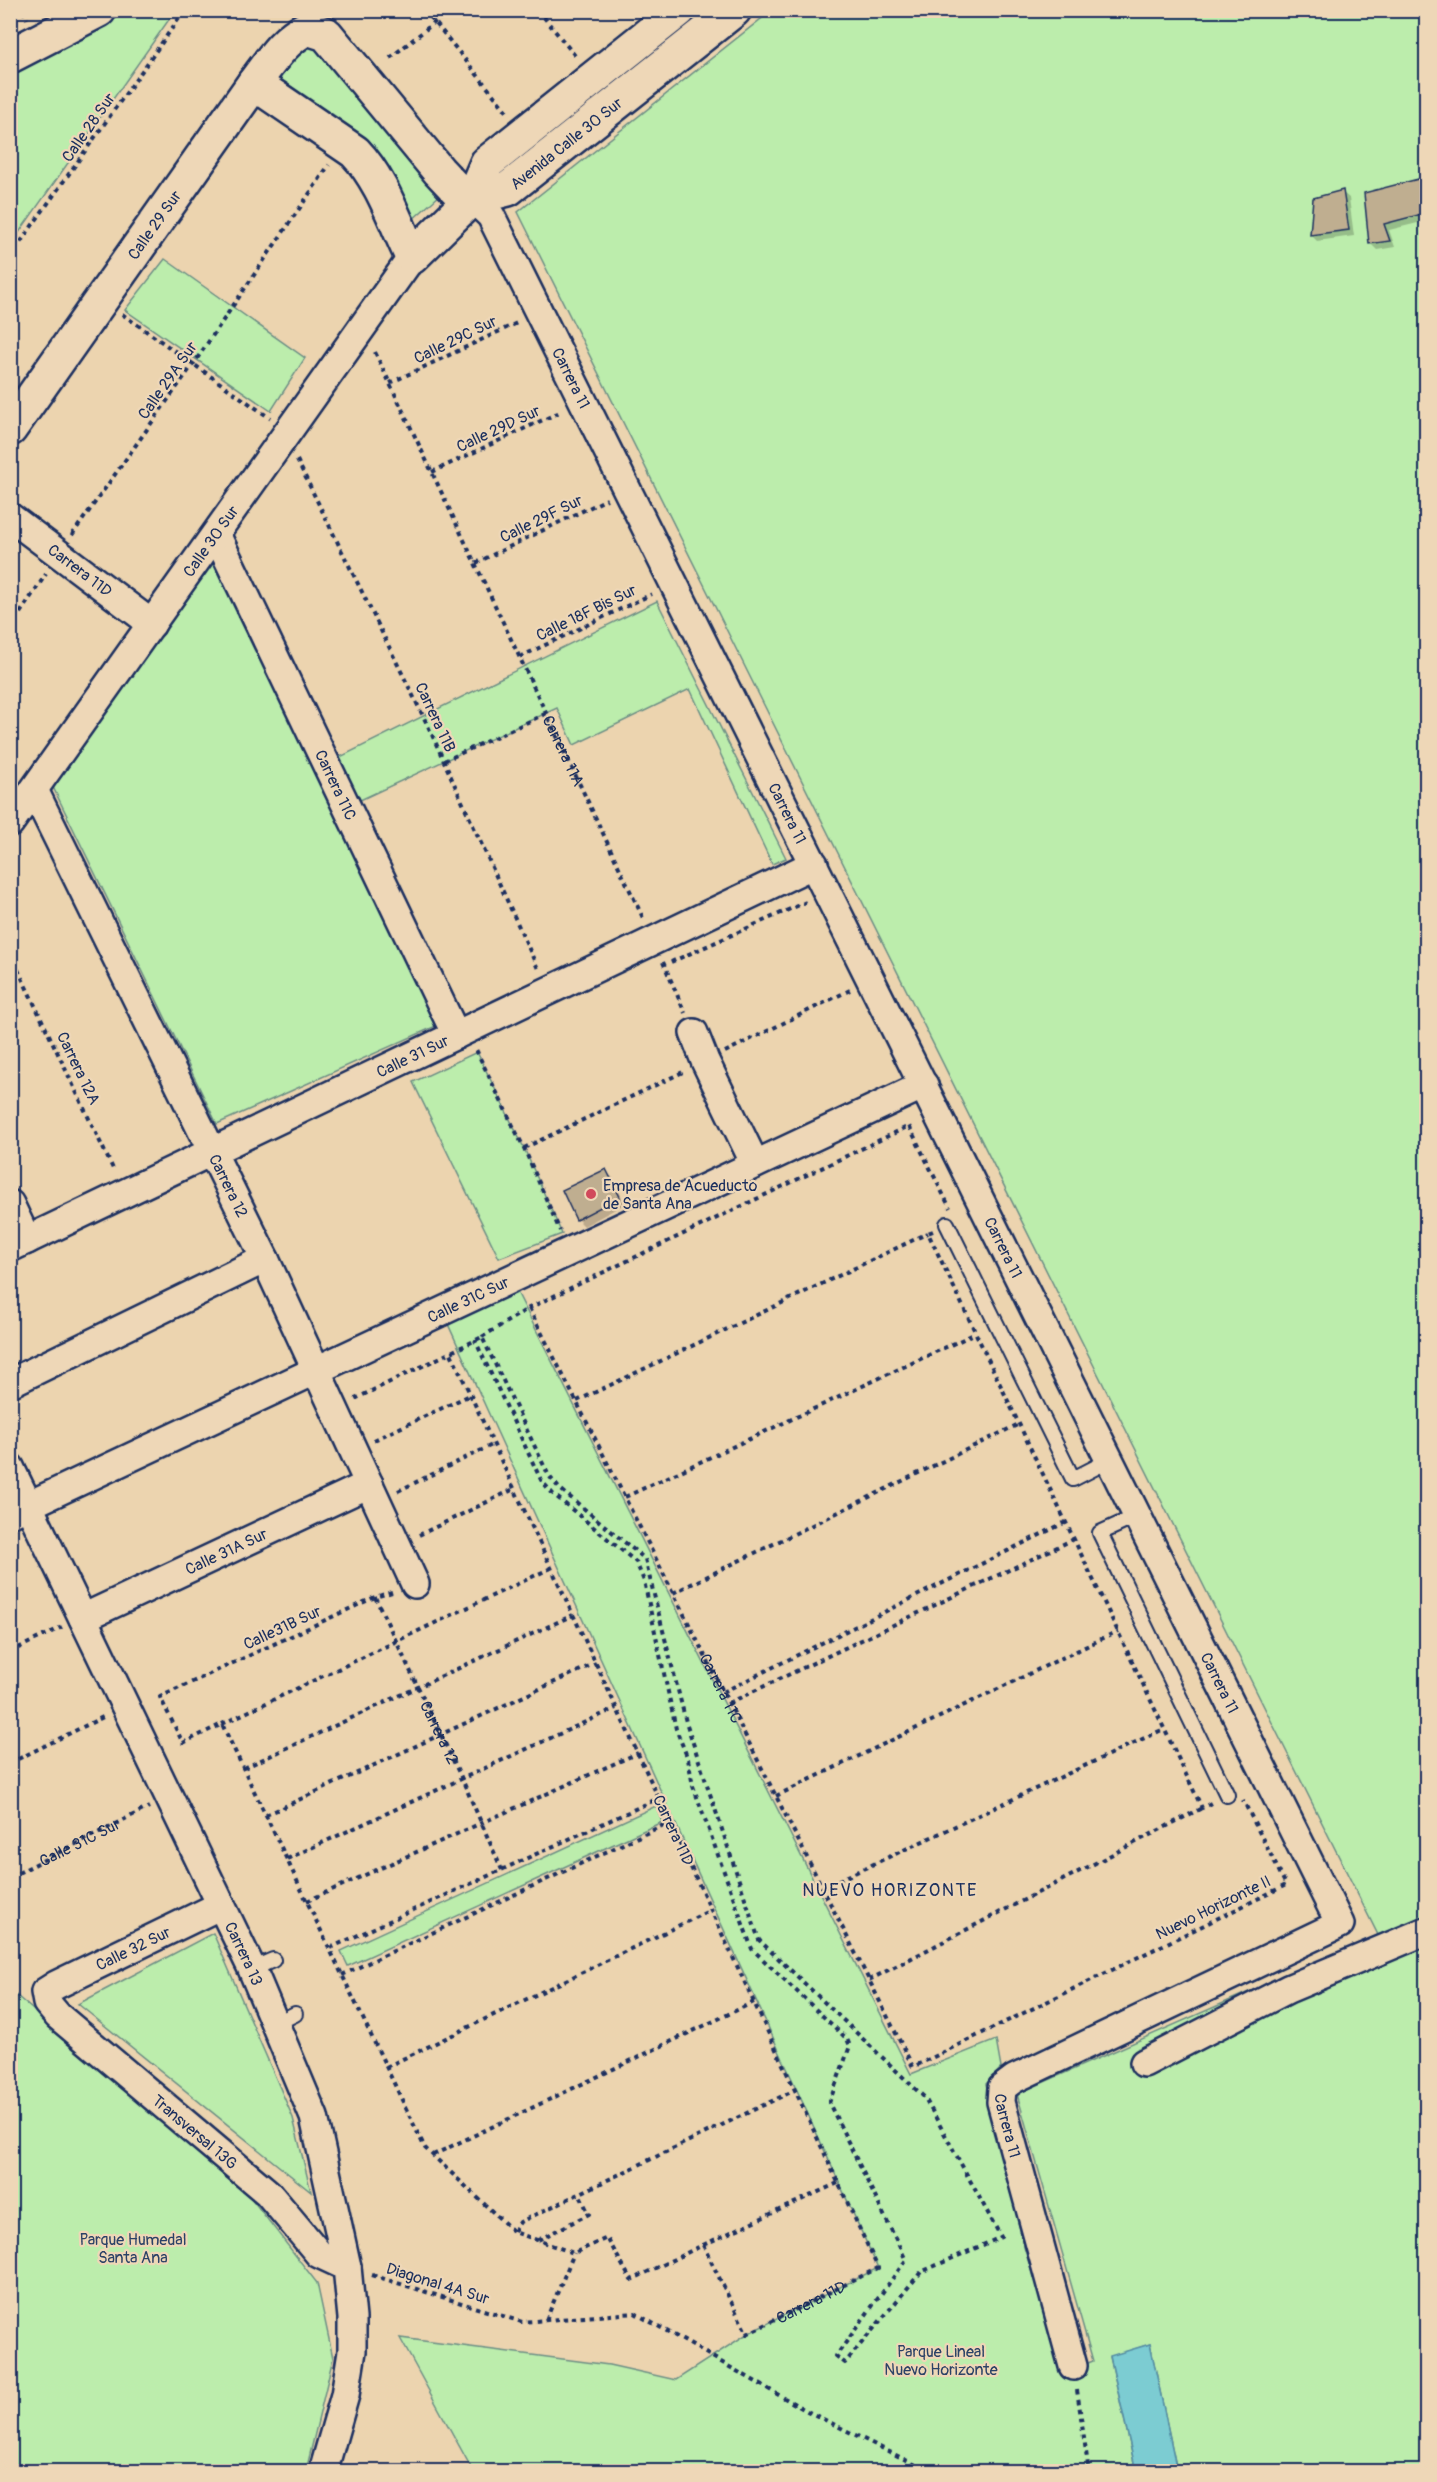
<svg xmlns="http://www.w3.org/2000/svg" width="1437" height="2482" font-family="Pangolin,sans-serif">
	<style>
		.green { fill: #bcedac; stroke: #6c8e85; stroke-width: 1.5 }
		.water { fill: #7bccd2; stroke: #558da4; stroke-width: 1.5 }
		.shadow { fill: #0003 }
		.building { fill: #bfae90; stroke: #1b2f5e; stroke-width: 1.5 }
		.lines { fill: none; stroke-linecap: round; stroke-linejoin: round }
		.service-casing { stroke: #1b2f5e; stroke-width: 18 }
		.minor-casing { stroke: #1b2f5e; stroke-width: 32 }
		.tertiary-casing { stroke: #1b2f5e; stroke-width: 38 }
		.path { stroke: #1b2f5e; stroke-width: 4; stroke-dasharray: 4.5 4.5; stroke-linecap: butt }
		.service { stroke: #eed7b7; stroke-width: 14 }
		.minor { stroke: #eed7b7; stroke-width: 27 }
		.tertiary { stroke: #eed7b7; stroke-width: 33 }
		.poi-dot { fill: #d1495b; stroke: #eed7b7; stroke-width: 2 }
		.labels { text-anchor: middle; stroke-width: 4.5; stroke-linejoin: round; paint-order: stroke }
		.street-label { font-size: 16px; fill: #1b2f5e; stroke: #eed7b7 }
		.poi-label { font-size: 16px; fill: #1b2f5e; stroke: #eed7b7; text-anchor: start }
		.park-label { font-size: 16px; fill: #2b4266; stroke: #eed7b7 }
		.neighbourhood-label { font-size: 18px; letter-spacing: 1.5px; fill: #1b2f5e; stroke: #eed7b7 }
	</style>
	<rect width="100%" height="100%" fill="#ecd4af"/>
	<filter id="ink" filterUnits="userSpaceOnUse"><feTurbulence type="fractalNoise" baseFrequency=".0167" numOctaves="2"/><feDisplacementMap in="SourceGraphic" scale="12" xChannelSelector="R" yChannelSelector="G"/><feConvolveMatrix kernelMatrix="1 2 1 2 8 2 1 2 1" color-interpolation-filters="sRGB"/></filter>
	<g filter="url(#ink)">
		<!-- green -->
		<g class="green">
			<polygon points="128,11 175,11 11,244 11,72"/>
			<polygon points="771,11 1426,11 1426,2471 1177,2471 1150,2344 1110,2357 1136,2471 473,2471 400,2338 609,2365 676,2380 747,2334 878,2268 448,1324 517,1292 911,2074 996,2040 1001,2068 986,2084 1024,2247 1063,2373 1093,2361 1017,2094 1378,1935 518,212"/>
			<polygon points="300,42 317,43 440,195 412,220 375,147 271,80"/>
			<polygon points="165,259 305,358 271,411 125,310"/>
			<polygon points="213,560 436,1026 217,1124 51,783"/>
			<polygon points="657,601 786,858 772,864 690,689 574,745 557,708 356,802 336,759"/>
			<polygon points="477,1052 524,1148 562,1234 499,1258 413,1082"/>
			<polygon points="656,1806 662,1822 348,1966 341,1951"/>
			<polygon points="213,1933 293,2118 311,2192 78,2004"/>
			<polygon points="10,1990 251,2198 317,2283 333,2358 306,2471 11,2471"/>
		</g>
		<!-- water -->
		<polygon class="water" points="1150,2344 1177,2471 1136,2471 1110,2356"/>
		<!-- shadow -->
		<g class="shadow">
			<polygon points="1426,179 1426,221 1389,230 1395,247 1377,250 1371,244 1366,194"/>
			<polygon points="1342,192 1349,198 1354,236 1317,241 1311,235 1315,199"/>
			<polygon points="605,1171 612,1177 625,1204 584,1226 577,1219"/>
		</g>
		<!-- building -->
		<g class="building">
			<polygon points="1426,177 1426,213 1384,224 1390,241 1369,244 1364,193"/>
			<polygon points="1343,190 1349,230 1310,235 1313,198"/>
			<polygon points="606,1169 620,1197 576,1220 562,1190"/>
		</g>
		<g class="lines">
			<!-- service casing -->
			<g class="service-casing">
				<g id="service">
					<polyline points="947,1224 1073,1479 1110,1460"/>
					<polyline points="1137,1516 1100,1533 1227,1795"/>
					<polyline points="252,1969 273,1960"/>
					<polyline points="277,2023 295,2014"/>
				</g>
			</g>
			<!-- minor casing -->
			<g class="minor-casing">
				<g id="minor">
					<path id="s6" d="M472 198 491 216 1340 1924 1014 2079 1002 2088 1001 2102 1073 2366"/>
					<path id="s7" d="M10 517 152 624"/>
					<path id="s8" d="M216 534 456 1035"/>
					<path id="s9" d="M34 790 265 1259 415 1584"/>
					<path id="s10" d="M10 823 412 257"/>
					<polyline points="694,1033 705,1061 755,1164"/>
					<polyline points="10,1204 27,1240"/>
					<path id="s11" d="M10 1248 814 864"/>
					<polyline points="10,1383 265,1259"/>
					<path id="s12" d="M10 1467 252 1969 314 2117 347 2267 352 2318V2351L345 2395 323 2472"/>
					<path id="s13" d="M10 1514 924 1085"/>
					<path id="s14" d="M83 1618 369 1484"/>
					<path id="s15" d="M221 1905 56 1985 45 1992 47 2003 58 2016 268 2193 319 2254 347 2267"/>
					<polyline points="1144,2063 1288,1989 1426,1931"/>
				</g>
			</g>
			<!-- tertiary casing -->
			<g class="tertiary-casing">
				<g id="tertiary">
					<polyline points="10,56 99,10"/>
					<path d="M254 83 355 152C382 180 395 222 412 257L472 198 487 163 679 10"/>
					<path id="s16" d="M472 198 508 189 734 10"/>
					<path id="s17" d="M10 429 254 83C270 62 283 40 307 28L326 34 439 171 456 189 472 198"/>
				</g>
			</g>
			<!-- path -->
			<g class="path">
				<polyline points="23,10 27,19"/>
				<polyline points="425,10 508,113"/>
				<polyline points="538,10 577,58"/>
				<polyline points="390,58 450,10"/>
				<polyline points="10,257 185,10"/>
				<polyline points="122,314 270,418"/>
				<path id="s1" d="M375 352 644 920"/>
				<polyline points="390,383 517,323"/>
				<polyline points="297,460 428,726 539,971"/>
				<polyline points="432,472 562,411"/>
				<polyline points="72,535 194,363 329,165"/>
				<polyline points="476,563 607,499"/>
				<polyline points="10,628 46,574"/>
				<polyline points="520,657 652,594"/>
				<polyline points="444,761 547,713"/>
				<polyline points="10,953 114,1171"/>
				<polyline points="663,962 685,1013"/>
				<polyline points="671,962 806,902"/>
				<polyline points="479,1051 477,1052 524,1148 560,1231"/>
				<polyline points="725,1052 850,990"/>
				<polyline points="524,1148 683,1072"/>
				<polyline points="933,1231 928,1233 1202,1808 1211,1803"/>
				<path id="s2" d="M529 1308 913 2067 1286 1885 1243 1800"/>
				<polyline points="482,1337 529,1308 909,1126 950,1208"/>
				<polyline points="355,1399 482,1337 549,1476 559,1488 645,1559 686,1722 759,1940 925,2098 1001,2237 921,2272 845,2363 836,2356 906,2260 829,2103 850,2046 847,2039 752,1949 693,1786 688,1759 676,1729 644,1581 636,1562 553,1494 541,1480 475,1340"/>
				<polyline points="577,1401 928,1233"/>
				<polyline points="374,1440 470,1395"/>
				<polyline points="398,1491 494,1444"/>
				<polyline points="625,1497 974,1334"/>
				<polyline points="419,1535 514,1489"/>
				<path id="s3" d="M392 1592 375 1597 160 1697 183 1743 222 1724 425 2148 514 2232 574 2253 607 2238 631 2280 703 2245 747 2334 878 2268 450 1351"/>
				<polyline points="673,1593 1019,1424"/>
				<path id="s4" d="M375 1597 462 1779 502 1870"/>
				<polyline points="10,1652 62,1627"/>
				<polyline points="723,1692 1066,1522"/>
				<polyline points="729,1703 1074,1539"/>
				<polyline points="222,1724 551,1568"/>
				<polyline points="10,1763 105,1716"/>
				<polyline points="244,1768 573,1615"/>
				<polyline points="776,1796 1118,1631"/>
				<polyline points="266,1815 596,1663"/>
				<polyline points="287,1859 616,1708"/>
				<path id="s5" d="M10 1877 149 1807"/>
				<polyline points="822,1888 1164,1729"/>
				<polyline points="307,1901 638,1753"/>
				<polyline points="330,1948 659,1798"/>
				<polyline points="342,1975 670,1822"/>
				<polyline points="869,1980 1202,1808"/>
				<polyline points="386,2067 711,1910"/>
				<polyline points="433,2155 754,2002"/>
				<polyline points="514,2232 520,2222 795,2090"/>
				<polyline points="538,2240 589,2214 579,2193"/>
				<polyline points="703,2245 838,2183"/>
				<polyline points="372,2275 522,2322 635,2313 807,2411 930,2472"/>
				<polyline points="546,2320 574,2253"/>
				<polyline points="1077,2390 1089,2472"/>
				<polyline points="440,2472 441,2468"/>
			</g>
			<!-- service -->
			<use href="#service" class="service"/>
			<!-- minor -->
			<use href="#minor" class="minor"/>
			<!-- tertiary -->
			<use href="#tertiary" class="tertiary"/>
		</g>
	</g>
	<!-- markers -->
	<circle class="poi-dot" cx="591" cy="1194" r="6"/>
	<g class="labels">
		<!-- street labels -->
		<g class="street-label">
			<text transform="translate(88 127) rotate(-55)" y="6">Calle 28 Sur</text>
			<text dy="6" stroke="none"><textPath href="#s16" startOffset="111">Avenida Calle 30 Sur</textPath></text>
			<text dy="6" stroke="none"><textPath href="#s17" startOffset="250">Calle 29 Sur</textPath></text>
			<text transform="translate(455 339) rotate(-26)" y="6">Calle 29C Sur</text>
			<text dy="6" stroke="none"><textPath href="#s6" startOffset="207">Carrera 11</textPath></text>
			<text transform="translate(167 380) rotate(-55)" y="6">Calle 29A Sur</text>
			<text transform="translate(498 428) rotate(-25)" y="6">Calle 29D Sur</text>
			<text transform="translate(541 518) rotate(-26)" y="6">Calle 29F Sur</text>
			<text dy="6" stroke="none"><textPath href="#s10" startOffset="346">Calle 30 Sur</textPath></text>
			<text dy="6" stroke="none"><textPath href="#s7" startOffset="88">Carrera 11D</textPath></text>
			<text transform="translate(586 612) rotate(-26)" y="6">Calle 18F Bis Sur</text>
			<text transform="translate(436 717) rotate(65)" y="6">Carrera 11B</text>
			<text dy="6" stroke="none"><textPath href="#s1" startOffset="441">Carrera 11A</textPath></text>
			<text dy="6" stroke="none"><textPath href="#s8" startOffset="278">Carrera 11C</textPath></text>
			<text dy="6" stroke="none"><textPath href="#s6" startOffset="693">Carrera 11</textPath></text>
			<text dy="6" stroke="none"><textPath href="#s11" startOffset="446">Calle 31 Sur</textPath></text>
			<text transform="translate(79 1068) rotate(64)" y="6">Carrera 12A</text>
			<text dy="6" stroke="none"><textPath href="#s9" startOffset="441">Carrera 12</textPath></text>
			<text dy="6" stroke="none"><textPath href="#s6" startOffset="1178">Carrera 11</textPath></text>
			<text dy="6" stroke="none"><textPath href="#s13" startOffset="506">Calle 31C Sur</textPath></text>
			<text dy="6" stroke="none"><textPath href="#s14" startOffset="158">Calle 31A Sur</textPath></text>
			<text transform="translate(282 1627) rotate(-25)" y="6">Calle31B Sur</text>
			<text dy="6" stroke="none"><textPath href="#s6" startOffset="1664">Carrera 11</textPath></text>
			<text dy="6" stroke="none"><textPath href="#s2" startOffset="426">Carrera 11C</textPath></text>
			<text dy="6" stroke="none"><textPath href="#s4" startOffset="150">Carrera 12</textPath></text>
			<text transform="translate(674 1830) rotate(65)" y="6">Carrera 11D</text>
			<text dy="6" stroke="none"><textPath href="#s5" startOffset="78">Calle 31C Sur</textPath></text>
			<text transform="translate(1213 1907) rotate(-26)" y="6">Nuevo Horizonte II</text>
			<text transform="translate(133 1948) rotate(-26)" y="6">Calle 32 Sur</text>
			<text dy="6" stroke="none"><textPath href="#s12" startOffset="540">Carrera 13</textPath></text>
			<text dy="6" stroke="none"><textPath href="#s6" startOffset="2348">Carrera 11</textPath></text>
			<text dy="6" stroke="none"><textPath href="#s15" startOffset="404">Transversal 13G</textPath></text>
			<text transform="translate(438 2283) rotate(17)" y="6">Diagonal 4A Sur</text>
			<text dy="6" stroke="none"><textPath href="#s3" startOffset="1341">Carrera 11D</textPath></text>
		</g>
		<!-- poi labels -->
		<g class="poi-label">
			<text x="603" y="1191">Empresa de Acueducto<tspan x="603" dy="18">de Santa Ana</tspan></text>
		</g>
		<!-- park labels -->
		<g class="park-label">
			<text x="133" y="2245">Parque Humedal<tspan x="133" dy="18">Santa Ana</tspan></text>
			<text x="941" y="2357">Parque Lineal<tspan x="941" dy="18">Nuevo Horizonte</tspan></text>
		</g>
		<!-- neighbourhood labels -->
		<g class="neighbourhood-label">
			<text x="890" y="1896">NUEVO HORIZONTE</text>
		</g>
	</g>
	<!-- margin -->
	<rect width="1437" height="2482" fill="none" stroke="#eed7b7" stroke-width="36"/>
	<rect x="18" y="18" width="1401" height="2446" fill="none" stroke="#1b2f5e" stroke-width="2" filter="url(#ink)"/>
</svg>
